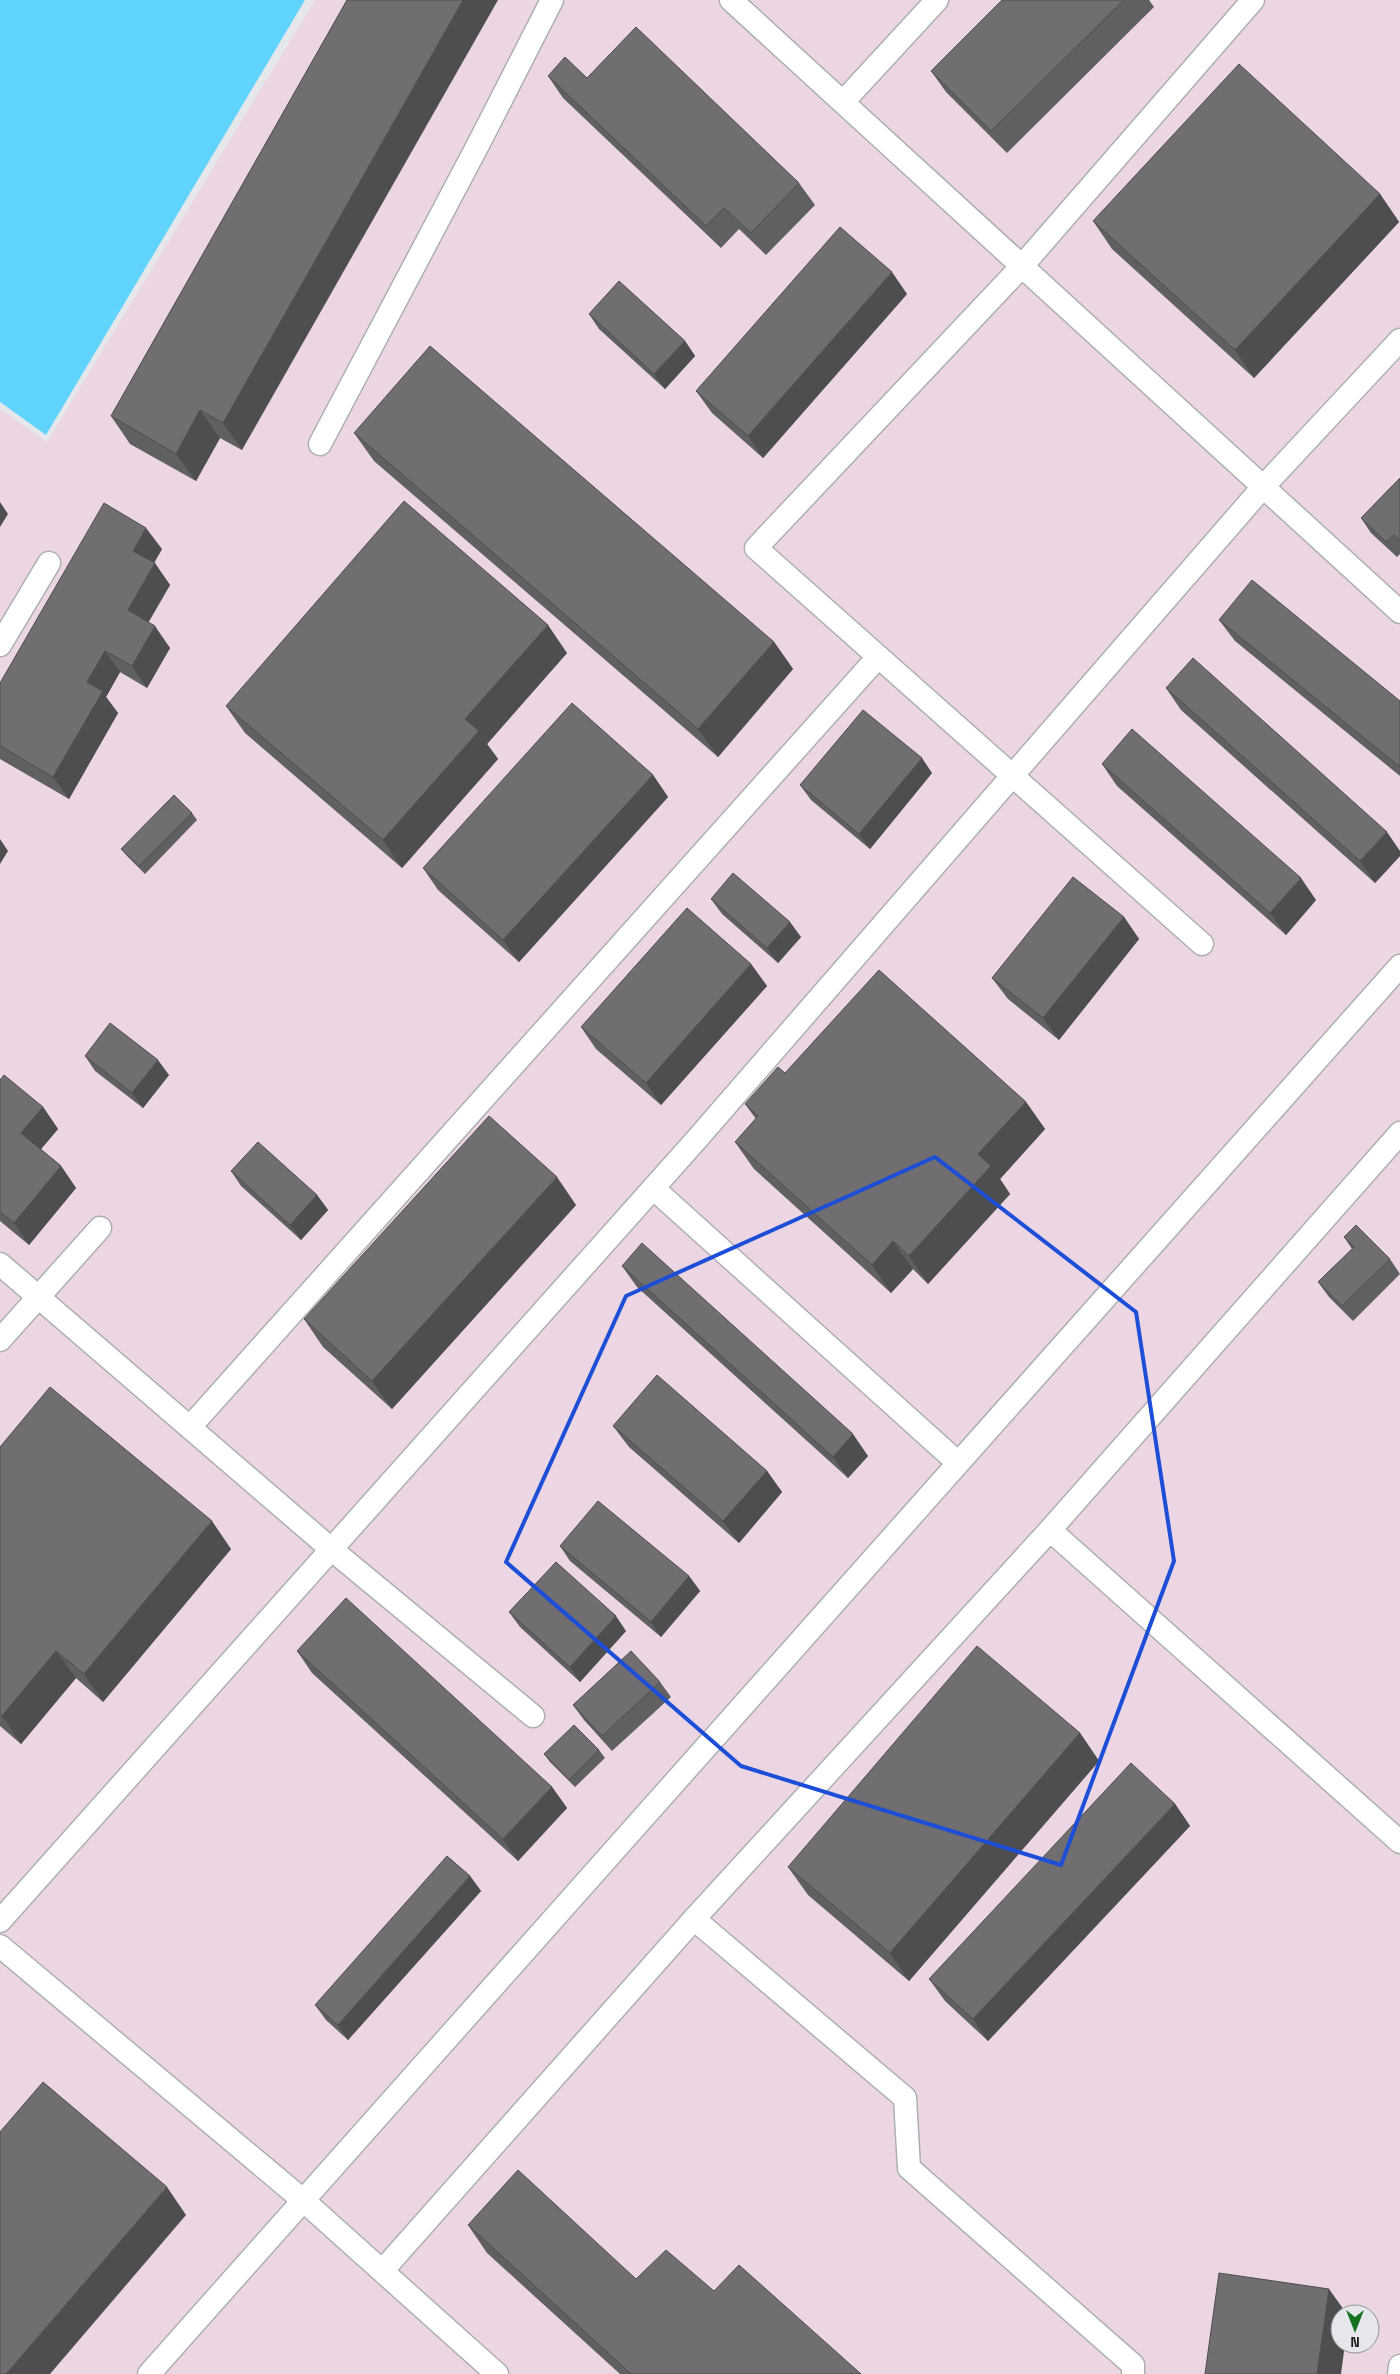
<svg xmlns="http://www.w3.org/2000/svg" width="1400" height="2374" font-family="'Space Grotesk',sans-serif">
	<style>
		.industrial { fill: #ecd6e3; fill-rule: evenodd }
		.water { fill: #61d4fe }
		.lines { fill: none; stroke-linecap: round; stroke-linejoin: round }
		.service-casing { stroke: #adafb3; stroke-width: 25 }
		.service { stroke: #fff; stroke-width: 22 }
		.wall { fill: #605f61 }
		.shaded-wall { fill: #4e4d4f }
		.building { fill: #706e71; stroke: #4e4d4f }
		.marked { fill: none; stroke: #1d4ed8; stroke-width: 4; stroke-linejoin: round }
	</style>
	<rect width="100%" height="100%" fill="#e5e7eb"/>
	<!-- industrial -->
	<path class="industrial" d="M315 0H1400V2374H0V409L47 442ZM1340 2314H1370V2344H1340Z"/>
	<!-- water -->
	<polygon class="water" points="0,0 305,0 46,435 0,402"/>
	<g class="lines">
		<!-- service casing -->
		<g class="service-casing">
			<g id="service">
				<polyline points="731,0 1400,612"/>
				<polyline points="843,102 937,0"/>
				<polyline points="320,444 479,143 552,0"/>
				<polyline points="0,645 49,563"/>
				<polyline points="1202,944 756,548 1022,266 1253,0"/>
				<polyline points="653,1188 957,1462"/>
				<polyline points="0,1264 331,1549 533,1716"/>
				<polyline points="0,1340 100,1228"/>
				<polyline points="190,1427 878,657"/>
				<polyline points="1050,1530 1400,1842"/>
				<polyline points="694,1919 905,2098 909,2168 1133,2365 1133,2374"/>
				<polyline points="0,1921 697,1139 1263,487 1400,340"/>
				<polyline points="0,1946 304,2201 497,2374"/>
				<polyline points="383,2270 694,1919 1050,1530 1400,1133"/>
				<polyline points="149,2374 1400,966"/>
				<polyline points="1399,2374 1400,2366"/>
			</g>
		</g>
		<!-- service -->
		<use href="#service" class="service"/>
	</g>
	<!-- wall -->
	<g class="wall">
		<polygon points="347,0 242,450 220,438 196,481 130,444 111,416"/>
		<polygon points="1002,0 1149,0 1154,7 1007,153 946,92 931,71"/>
		<polygon points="548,76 587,78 799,183 815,205 766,255 739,229 721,248 563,98"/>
		<polygon points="1380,194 1399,222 1254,378 1112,249 1093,221"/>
		<polygon points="907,294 763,458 712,413 696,391"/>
		<polygon points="589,314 685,341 695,356 665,389 599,329"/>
		<polygon points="354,433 774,642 793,669 718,757 374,461"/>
		<polygon points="1400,478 1400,554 1397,557 1371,533 1361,518"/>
		<polygon points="162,549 154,563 170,585 148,622 170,648 147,688 120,672 106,697 118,713 69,799 0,759 0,683"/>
		<polygon points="1219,620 1400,701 1400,776 1235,641"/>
		<polygon points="567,653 487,744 498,759 402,868 245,733 226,706"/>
		<polygon points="1166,688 1400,851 1400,856 1375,883 1181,710"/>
		<polygon points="1102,764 1316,900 1286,935 1117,786"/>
		<polygon points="932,773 870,849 811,800 800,785"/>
		<polygon points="653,775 668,797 519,962 438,890 423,868"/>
		<polygon points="192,813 197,820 145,874 127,856 121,849"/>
		<polygon points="711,899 801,937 778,963 722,914"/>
		<polygon points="1124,917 1139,939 1059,1040 1008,999 992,978"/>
		<polygon points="751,964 767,986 661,1105 596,1049 581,1027"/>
		<polygon points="85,1056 169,1075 143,1108 95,1071"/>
		<polygon points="785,1073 1026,1102 1045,1129 1000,1179 1010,1194 928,1284 913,1269 891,1293 754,1169 735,1142 756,1119 745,1104"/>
		<polygon points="0,1080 43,1107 58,1129 41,1149 61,1166 76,1188 29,1245 0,1221"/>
		<polygon points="231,1171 317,1195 328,1210 301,1240 241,1186"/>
		<polygon points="576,1205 392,1409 323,1347 304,1319"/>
		<polygon points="1344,1237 1390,1259 1400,1274 1353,1321 1329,1297 1318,1282 1352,1249"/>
		<polygon points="622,1266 868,1456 848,1478 637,1287"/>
		<polygon points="613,1426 767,1471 782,1492 739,1543 629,1447"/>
		<polygon points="0,1447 231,1549 103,1702 76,1678 21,1744 0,1726"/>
		<polygon points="560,1546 689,1576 700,1591 661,1637 570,1561"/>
		<polygon points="509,1612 626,1631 580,1682 520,1627"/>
		<polygon points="297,1651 552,1787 567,1808 518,1861 312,1673"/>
		<polygon points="660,1682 671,1697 612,1751 584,1720 573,1705"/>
		<polygon points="1080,1733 1099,1761 909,1981 808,1895 788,1867"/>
		<polygon points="599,1750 605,1758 575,1787 550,1762 544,1754"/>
		<polygon points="1175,1804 1190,1826 988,2041 945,2001 929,1979"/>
		<polygon points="470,1876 481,1891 348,2040 326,2020 315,2005"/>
		<polygon points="468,2225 636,2279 714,2291 861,2374 620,2374 487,2253"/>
	</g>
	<!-- shaded-wall -->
	<g class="shaded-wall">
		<polygon points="463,0 498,0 242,450 223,423"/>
		<polygon points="1380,194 1399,222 1254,378 1235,350"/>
		<polygon points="892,272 907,294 763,458 748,436"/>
		<polygon points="685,341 695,356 665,389 654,374"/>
		<polygon points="200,410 220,438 196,481 176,454"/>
		<polygon points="0,502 8,514 0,527"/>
		<polygon points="146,528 162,549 148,573 133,551"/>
		<polygon points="155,563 170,585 143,632 128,610"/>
		<polygon points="548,625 567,653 487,744 498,759 402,868 383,840 465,719"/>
		<polygon points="155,626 170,648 147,688 132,666"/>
		<polygon points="774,642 793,669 718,757 698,729"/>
		<polygon points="105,651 120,672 106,697 118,713 69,799 53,777 87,682"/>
		<polygon points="922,758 932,773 870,849 859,834"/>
		<polygon points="653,775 668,797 519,962 503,940"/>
		<polygon points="1387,832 1400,851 1400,856 1375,883 1360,861"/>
		<polygon points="0,839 8,851 0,864"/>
		<polygon points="1301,878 1316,900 1286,935 1270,913"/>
		<polygon points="1124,917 1139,939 1059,1040 1043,1018"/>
		<polygon points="790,922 801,937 778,963 767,948"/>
		<polygon points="751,964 767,986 661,1105 646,1083"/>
		<polygon points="158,1060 169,1075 143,1108 132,1093"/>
		<polygon points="1026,1102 1045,1129 1000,1179 1010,1194 928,1284 909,1256 978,1154"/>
		<polygon points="43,1107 58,1129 36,1155 21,1133"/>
		<polygon points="61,1166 76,1188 29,1245 14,1223"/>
		<polygon points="557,1177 576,1205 392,1409 372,1381"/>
		<polygon points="317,1195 328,1210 301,1240 290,1225"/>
		<polygon points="893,1241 913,1269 891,1293 872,1265"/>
		<polygon points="853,1434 868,1456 848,1478 833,1457"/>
		<polygon points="767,1471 782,1492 739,1543 723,1521"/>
		<polygon points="212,1521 231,1549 103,1702 84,1674"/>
		<polygon points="689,1576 700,1591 661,1637 651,1622"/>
		<polygon points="616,1616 626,1631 580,1682 570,1667"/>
		<polygon points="56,1651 76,1678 21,1744 2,1716"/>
		<polygon points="1080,1733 1099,1761 909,1981 890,1953"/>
		<polygon points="552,1787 567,1808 518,1861 503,1839"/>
		<polygon points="1175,1804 1190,1826 988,2041 973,2019"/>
		<polygon points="470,1876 481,1891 348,2040 338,2025"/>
		<polygon points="167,2187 186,2215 50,2374 6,2374"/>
		<polygon points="1329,2289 1347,2314 1340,2314 1340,2344 1345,2344 1341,2374 1317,2374"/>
	</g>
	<!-- building -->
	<g class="building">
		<polygon points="347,0 463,0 223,423 200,410 176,454 111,416"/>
		<polygon points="1002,0 1124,0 991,131 931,71"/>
		<polygon points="636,27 799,183 751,233 724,208 706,226 548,76 565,57 587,78"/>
		<polygon points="1239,64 1380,194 1235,350 1093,221"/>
		<polygon points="840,227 892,272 748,436 696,391"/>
		<polygon points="619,281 685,341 654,374 589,314"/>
		<polygon points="430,346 774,642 698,729 354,433"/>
		<polygon points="1400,478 1400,541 1394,535 1386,542 1361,518"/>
		<polygon points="404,501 548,625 465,719 479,731 383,840 226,706"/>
		<polygon points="104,503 146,528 133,551 155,563 128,610 155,626 132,666 105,651 87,682 103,691 53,777 0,746 0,683"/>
		<polygon points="1252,580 1400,701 1400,767 1219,620"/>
		<polygon points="1193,658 1387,832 1360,861 1166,688"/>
		<polygon points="572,703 653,775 503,940 423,868"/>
		<polygon points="863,710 922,758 859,834 800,785"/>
		<polygon points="1132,729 1301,878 1270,913 1102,764"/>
		<polygon points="174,795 192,813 139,866 121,849"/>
		<polygon points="733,873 790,922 767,948 711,899"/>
		<polygon points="1073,877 1124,917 1043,1018 992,978"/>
		<polygon points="687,908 751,964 646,1083 581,1027"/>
		<polygon points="879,970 1026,1102 978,1154 991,1166 909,1256 893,1241 872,1265 735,1142 758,1116 745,1104 778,1067 785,1073"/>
		<polygon points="110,1023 158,1060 132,1093 85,1056"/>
		<polygon points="4,1075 43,1107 21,1133 61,1166 14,1223 0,1212 0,1080"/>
		<polygon points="489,1116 557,1177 372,1381 304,1319"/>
		<polygon points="258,1142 317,1195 290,1225 231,1171"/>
		<polygon points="1356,1225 1390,1259 1342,1306 1318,1282 1354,1247 1344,1237"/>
		<polygon points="642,1243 853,1434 833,1457 622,1266"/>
		<polygon points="657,1375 767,1471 723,1521 613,1426"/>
		<polygon points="50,1387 212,1521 84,1674 56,1651 2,1716 0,1714 0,1447"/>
		<polygon points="598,1501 689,1576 651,1622 560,1546"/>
		<polygon points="556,1562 616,1616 570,1667 509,1612"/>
		<polygon points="346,1598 552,1787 503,1839 297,1651"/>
		<polygon points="977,1646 1080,1733 890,1953 788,1867"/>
		<polygon points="631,1651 660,1682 602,1736 573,1705"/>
		<polygon points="574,1725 599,1750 569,1780 544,1754"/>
		<polygon points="1131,1763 1175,1804 973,2019 929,1979"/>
		<polygon points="447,1856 470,1876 338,2025 315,2005"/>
		<polygon points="43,2082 167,2187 6,2374 0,2374 0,2132"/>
		<polygon points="518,2170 636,2279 666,2250 714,2291 739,2265 861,2374 631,2374 468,2225"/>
		<polygon points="1219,2273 1329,2289 1317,2374 1205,2374"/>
	</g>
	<!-- marked area -->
	<path class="marked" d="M935 1157 1136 1312 1174 1561 1061 1865 741 1766 506 1562 626 1296Z"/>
	<!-- north arrow -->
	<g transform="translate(1355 2329) rotate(180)"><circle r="24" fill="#e5e7eb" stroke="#939598"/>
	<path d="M0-4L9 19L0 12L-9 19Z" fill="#16721f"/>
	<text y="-8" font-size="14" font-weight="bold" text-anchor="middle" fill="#191a1b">N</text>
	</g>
</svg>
